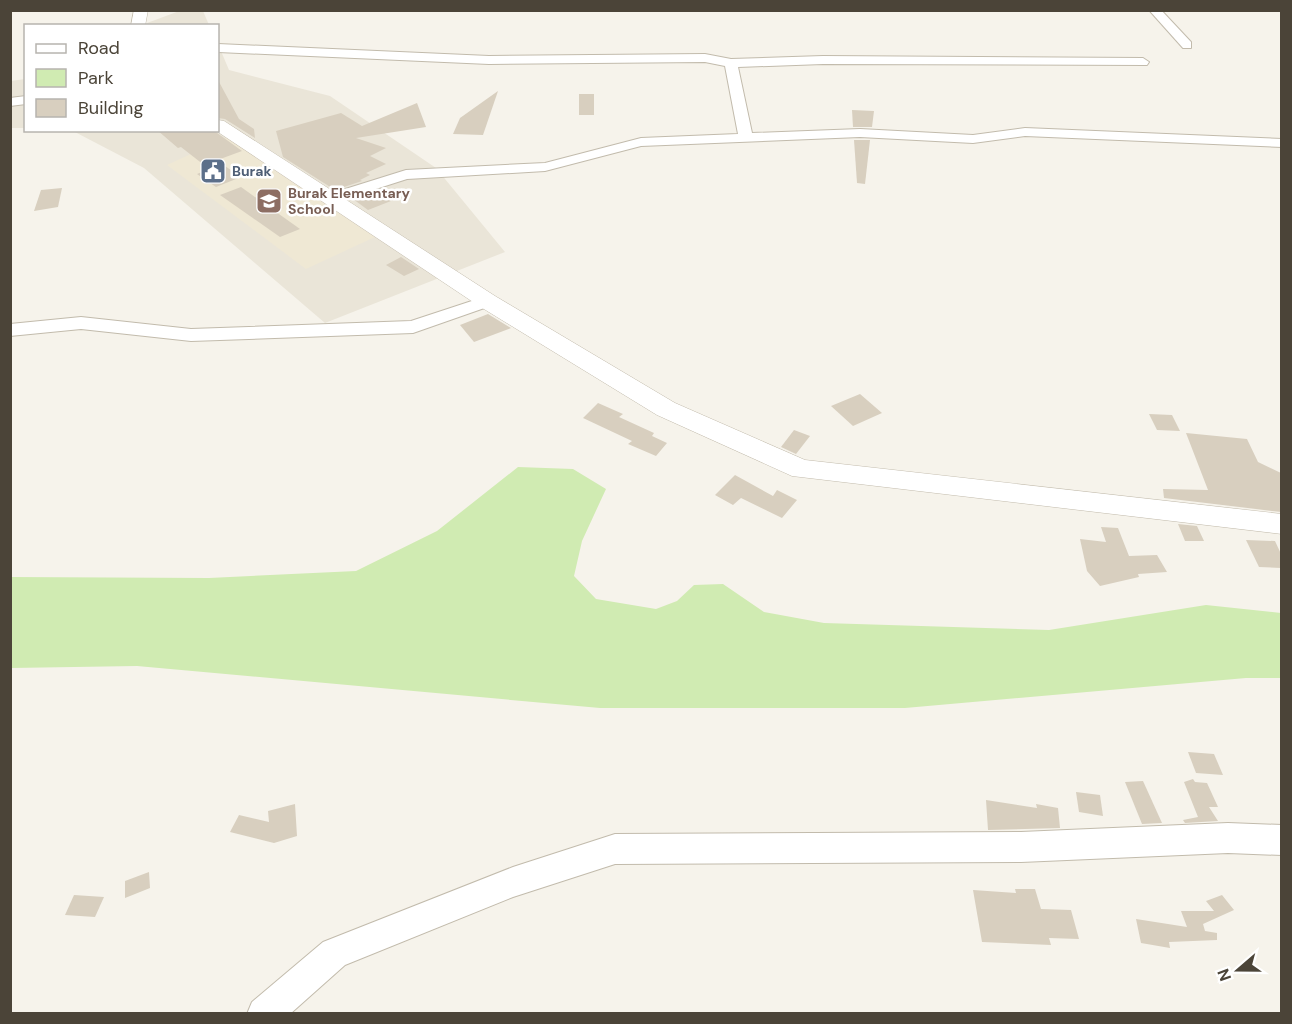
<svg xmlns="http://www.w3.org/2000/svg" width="1292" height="1024" font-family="'DM Sans',sans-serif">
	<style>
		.residential { fill: #eae5d8 }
		.education { fill: #efe8d4 }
		.green { fill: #d0ebb2 }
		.building { fill: #d8cfbf }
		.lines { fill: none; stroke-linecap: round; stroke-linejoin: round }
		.minor-casing { stroke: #c2bbac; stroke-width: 2 }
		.tertiary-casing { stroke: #c2bbac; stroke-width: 1 }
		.minor { fill: #fff; fill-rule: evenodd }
		.tertiary { fill: #fff; fill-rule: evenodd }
		.labels { text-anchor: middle; stroke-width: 5; stroke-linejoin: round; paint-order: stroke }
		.far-service-label { font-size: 14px; font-weight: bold; fill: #4e5e75; stroke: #fff; text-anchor: start }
		.far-education-label { font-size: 14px; font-weight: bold; fill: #785e54; stroke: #fff; text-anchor: start }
	</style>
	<rect width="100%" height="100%" fill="#f6f3eb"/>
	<!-- residential -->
	<g class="residential">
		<polygon points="182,10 203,11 209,25 139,26"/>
		<polygon points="218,44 229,70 330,96 436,168 505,252 325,323 144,168 73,131 218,130"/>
		<polygon points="25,79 25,128 11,128 11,81"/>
	</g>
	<!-- education -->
	<polygon class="education" points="228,137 377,236 306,269 167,165"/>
	<!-- green -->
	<polygon class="green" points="518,467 573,469 606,489 582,541 574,576 596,599 656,609 677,601 694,585 723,584 764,612 824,623 1049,630 1206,605 1281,613 1281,678 1246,678 905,708 600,708 137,666 11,668 11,577 209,578 356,571 437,531"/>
	<!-- building -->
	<g class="building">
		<polygon points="218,80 239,119 254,129 255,138 225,119 218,118"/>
		<polygon points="498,91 483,135 453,134 460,118"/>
		<rect x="579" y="94" width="15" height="21"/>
		<polygon points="417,103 426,127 356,138 386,148 370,156 386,164 366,173 370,175 360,180 362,181 335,190 283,157 276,131 341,113 362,126"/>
		<polygon points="852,110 874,111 872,127 853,127"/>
		<polygon points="157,130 213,130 242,151 204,165 181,147 178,148"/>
		<polygon points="854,140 870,140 865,184 857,183"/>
		<polygon points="222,164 241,177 216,187 197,174"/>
		<polygon points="241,187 300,229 280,237 220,195"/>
		<polygon points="62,188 58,207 34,211 41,190"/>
		<polygon points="377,191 391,201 368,210 353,199"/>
		<polygon points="401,257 419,269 404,276 386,265"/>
		<polygon points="488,314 511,328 474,342 460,325"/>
		<polygon points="860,394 882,413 853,426 831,406"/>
		<polygon points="598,403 623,414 619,417 654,433 652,436 667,443 656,456 628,444 632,441 583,418"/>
		<polygon points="1149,414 1172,415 1180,431 1157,430"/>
		<polygon points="794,430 810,436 796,454 781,447"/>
		<polygon points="1186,433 1247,439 1258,462 1281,473 1281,512 1164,498 1163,489 1208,490"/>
		<polygon points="735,475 773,496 777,490 797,500 782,518 741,498 733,505 715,495"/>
		<polygon points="1178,524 1197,526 1204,541 1185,541"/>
		<polygon points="1101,527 1118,528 1129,556 1157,555 1167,572 1138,574 1139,577 1100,586 1087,571 1080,539 1106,542"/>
		<polygon points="1246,540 1275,541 1281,554 1281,568 1259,567"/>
		<polygon points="1188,752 1214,754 1223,775 1196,773"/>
		<polygon points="1193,779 1195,782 1207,783 1218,807 1209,807 1218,821 1185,823 1183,820 1198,817 1184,782"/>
		<polygon points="1143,781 1162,823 1142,824 1125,782"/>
		<polygon points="1076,792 1100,795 1103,816 1079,812"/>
		<polygon points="986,800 1037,808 1036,804 1058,808 1060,828 988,830"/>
		<polygon points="295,804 297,836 274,843 230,832 239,815 269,822 268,811"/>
		<polygon points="149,872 150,888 125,898 125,881"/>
		<polygon points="1015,889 1035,889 1041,909 1071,910 1079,939 1049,938 1051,945 982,942 973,890 1016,893"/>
		<polygon points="74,895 104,897 95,917 65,915"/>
		<polygon points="1222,895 1234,910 1203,924 1205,931 1217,933 1217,940 1169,942 1170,948 1141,943 1136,919 1187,927 1181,911 1214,911 1206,901"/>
	</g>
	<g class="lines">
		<!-- minor casing -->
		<g class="minor-casing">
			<g id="minor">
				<polygon points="1149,10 1161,10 1191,42 1191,48 1183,48"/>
				<polygon points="218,44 489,56 705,54 731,59 823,56 1143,58 1149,62 1147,65 823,64 738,67 752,133 860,129 973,135 1025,128 1282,139 1282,147 1025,136 973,143 860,137 641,146 545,171 407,179 329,204 321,199 323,196 406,170 545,163 641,138 738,134 725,66 705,62 489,64 218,52"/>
				<polygon points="26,96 26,104 10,106 10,98"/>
				<polygon points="487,296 493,297 496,301 493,305 413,333 191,341 81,329 10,336 10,324 81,317 191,329 411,321"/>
				<polygon points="1228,823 1282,825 1282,855 1228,853 1021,862 615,864 513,897 345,965 290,1014 247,1014 252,1002 323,942 513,867 615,834 1021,832"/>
			</g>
		</g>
		<!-- tertiary casing -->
		<g class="tertiary-casing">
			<g id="tertiary">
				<polygon points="134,10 148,10 145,26 131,26"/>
				<polygon points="218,120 224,121 495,296 675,403 805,460 1282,514 1282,534 792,476 657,415 479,306 215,130 218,130"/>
			</g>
		</g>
		<!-- minor -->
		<use href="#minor" class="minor"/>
		<!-- tertiary -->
		<use href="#tertiary" class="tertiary"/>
	</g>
	<!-- icons -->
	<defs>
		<g id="civic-square" transform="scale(1.35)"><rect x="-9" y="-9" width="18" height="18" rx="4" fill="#5c6f8a" stroke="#fff"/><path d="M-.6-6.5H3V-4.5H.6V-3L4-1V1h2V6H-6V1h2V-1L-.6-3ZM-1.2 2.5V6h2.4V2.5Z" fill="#fff"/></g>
		<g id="school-square" transform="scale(1.35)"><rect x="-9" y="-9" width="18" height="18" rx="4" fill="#8d6e63" stroke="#fff"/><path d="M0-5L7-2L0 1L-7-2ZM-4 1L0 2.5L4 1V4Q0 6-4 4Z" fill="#fff"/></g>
	</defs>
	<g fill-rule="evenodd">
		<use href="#civic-square" x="213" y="171"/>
		<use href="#school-square" x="269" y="201"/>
	</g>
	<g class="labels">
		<!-- far-service labels -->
		<g class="far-service-label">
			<text x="232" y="176">Burak</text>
		</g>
		<!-- far-education labels -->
		<g class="far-education-label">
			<text x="288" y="198">Burak Elementary<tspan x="288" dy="16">School</tspan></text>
		</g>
	</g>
	<!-- border -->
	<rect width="1292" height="1024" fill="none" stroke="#4b4438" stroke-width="24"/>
	<!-- legend -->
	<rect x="24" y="24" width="195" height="108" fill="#ffffff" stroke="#b7b4af" stroke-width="1.5"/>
	<rect x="36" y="44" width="30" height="9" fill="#ffffff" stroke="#b7b4af" stroke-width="1.5"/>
	<text x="78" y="54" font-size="18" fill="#4b4438">Road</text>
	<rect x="36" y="69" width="30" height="18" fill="#d0ebb2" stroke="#b7b4af" stroke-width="1.5"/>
	<text x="78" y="84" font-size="18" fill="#4b4438">Park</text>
	<rect x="36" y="99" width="30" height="18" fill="#d8cfbf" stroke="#b7b4af" stroke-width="1.5"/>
	<text x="78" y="114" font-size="18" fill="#4b4438">Building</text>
	<!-- north arrow -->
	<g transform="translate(1238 970) rotate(250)" stroke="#ffffff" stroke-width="4.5" paint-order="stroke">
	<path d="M0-4.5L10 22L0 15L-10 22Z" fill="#4b4438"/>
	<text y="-9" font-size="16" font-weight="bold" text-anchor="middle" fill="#4b4438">N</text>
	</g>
</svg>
